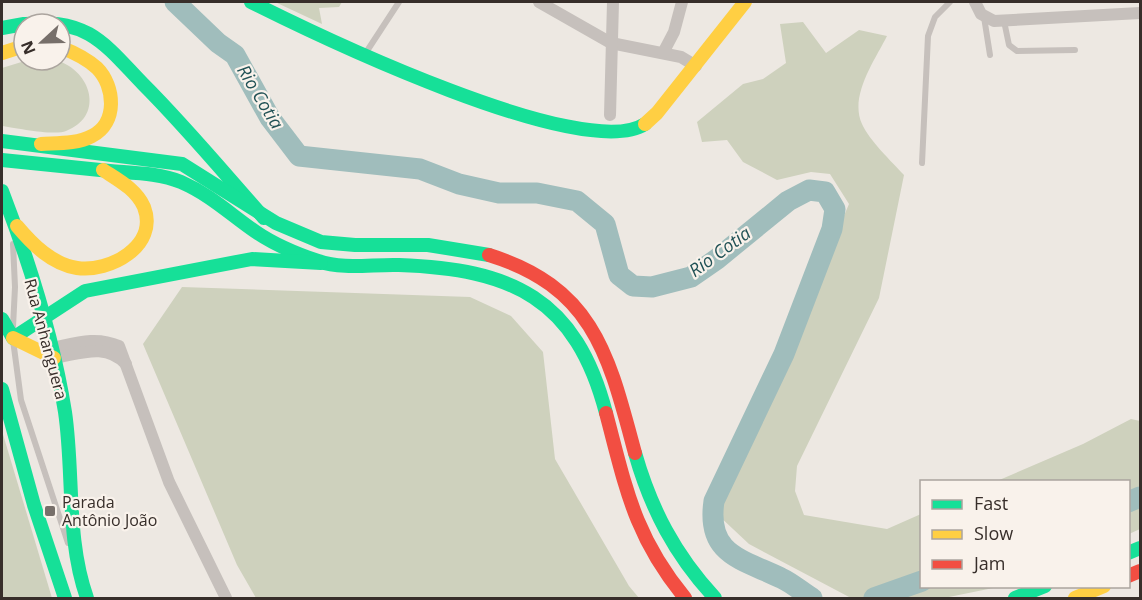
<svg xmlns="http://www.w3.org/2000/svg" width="1142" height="600" font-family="'Open Sans',sans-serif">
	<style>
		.green { fill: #ced1bd }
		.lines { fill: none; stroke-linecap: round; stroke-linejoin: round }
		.river { stroke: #a0bdbc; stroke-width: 21 }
		.lane { stroke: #c6c0bc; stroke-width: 6 }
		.street { stroke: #c6c0bc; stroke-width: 12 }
		.fast { stroke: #16e098; stroke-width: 14 }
		.slow { stroke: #ffcf43; stroke-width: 14 }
		.jam { stroke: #f24e42; stroke-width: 14 }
		.poi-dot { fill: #776f6a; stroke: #f9f2eb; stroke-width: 2 }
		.labels { text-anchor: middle; stroke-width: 4.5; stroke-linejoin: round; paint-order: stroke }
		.street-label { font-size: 16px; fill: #372e2a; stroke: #f9f2eb }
		.poi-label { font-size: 16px; fill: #372e2a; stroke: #f9f2eb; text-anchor: start }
		.water-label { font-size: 18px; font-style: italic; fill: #225256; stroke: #f9f2eb }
	</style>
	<rect width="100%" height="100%" fill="#ede8e2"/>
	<!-- green -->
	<g class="green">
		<polygon points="275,2 342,2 339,7 319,8 322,24"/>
		<path d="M803 22 826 53 859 30 887 36C875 60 849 96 862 124 869 140 892 162 904 175L879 298 797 466 795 491 804 515 887 529 921 514 922 586 998 587 944 598H851L749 544 717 514 849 204 830 174 811 172 777 180 743 162 727 140 702 142 697 122 743 84 763 79 786 63 780 24Z"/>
		<path d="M28 60C38 60 52 58 61 62 93 75 103 117 66 131 55 136 16 128 2 126V68Z"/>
		<polygon points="182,287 470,297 511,316 543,352 555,459 629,586 639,598 256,598 237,565 143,344"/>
		<polygon points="1131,419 1140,421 1140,529 1129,534 1128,482 997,481 1083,444"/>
		<polygon points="2,431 52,598 2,598"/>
	</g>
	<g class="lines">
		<!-- river -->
		<g class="river">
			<path d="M175 2 218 43 235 55 270 118 299 156 420 169 459 184 499 193H537L577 201 605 224 619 275 633 286 652 287 691 277 717 259 788 201 809 190 825 192 835 209 832 229 784 354 714 501C706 555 742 559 781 578 792 583 802 592 812 598"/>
			<polyline points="1128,502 1140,497"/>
			<polyline points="874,598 922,581"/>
		</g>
		<!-- lane -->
		<g class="lane">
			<polyline points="984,17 990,55"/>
			<polyline points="1004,21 1009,45 1017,51 1075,50"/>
			<polyline points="365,54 399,2"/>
			<polyline points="922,163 928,36 935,17 950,2"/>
			<polyline points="13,244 15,287 13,327"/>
			<polyline points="13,340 21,400 68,543"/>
		</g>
		<!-- street -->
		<g class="street">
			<polyline points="539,2 611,43 681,57 696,66"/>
			<polyline points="975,2 981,14 994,21 1140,13"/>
			<polyline points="663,53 674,32 682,2"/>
			<polyline points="610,115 613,2"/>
			<path d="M52 348C76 343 96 336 119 346L169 482 226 598"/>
			<path d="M54 358C80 354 105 342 126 364"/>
		</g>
		<!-- fast -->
		<g class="fast">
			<path d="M251 2C317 35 584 164 645 124"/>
			<path d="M26 24C48 22 69 23 89 34 110 46 126 67 143 84 186 127 224 173 264 218"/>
			<polyline points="2,28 24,24"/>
			<polyline points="2,141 182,164 276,223 321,242 355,245 428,245 489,255"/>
			<path d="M2 160C38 164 74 167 110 171 134 173 159 173 181 182 211 195 231 215 256 232 275 245 297 254 318 261 344 270 372 264 399 265 512 269 576 298 606 413"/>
			<path d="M2 191C29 261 53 337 65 412 74 473 66 539 87 598"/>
			<polyline points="2,319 13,338 85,291 252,259 321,263"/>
			<polyline points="2,389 34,505 65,598"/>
			<path d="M635 453C651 509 675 555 715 598"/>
			<polyline points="1128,553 1140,548"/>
			<polyline points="1015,598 1045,586"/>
		</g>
		<!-- slow -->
		<g class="slow">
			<polyline points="2,53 24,46"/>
			<polyline points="645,124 657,113 745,2"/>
			<path d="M41 144C58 143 77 144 92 136 118 123 115 86 97 68 86 58 73 52 60 47"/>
			<path d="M17 226C33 245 52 264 77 268 109 273 159 246 144 207 136 189 118 180 103 170"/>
			<polyline points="13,338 54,358"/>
			<polyline points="1075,598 1104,586"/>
		</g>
		<!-- jam -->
		<g class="jam">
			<path d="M489 255C595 288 609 357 635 453"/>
			<path d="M606 413C626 488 634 536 685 598"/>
			<polyline points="1128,576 1140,571"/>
		</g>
	</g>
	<!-- markers -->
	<rect class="poi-dot" x="44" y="505" width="12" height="12" rx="3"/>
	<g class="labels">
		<!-- street labels -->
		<g class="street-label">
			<text transform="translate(46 339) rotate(75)" y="6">Rua Anhanguera</text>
		</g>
		<!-- poi labels -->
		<g class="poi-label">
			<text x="62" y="508">Parada<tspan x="62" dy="18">Antônio João</tspan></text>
		</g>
		<!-- water labels -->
		<g class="water-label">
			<text transform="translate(260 97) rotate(59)" y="6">Rio Cotia</text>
			<text transform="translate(720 252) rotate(-36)" y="6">Rio Cotia</text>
		</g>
	</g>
	<!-- border -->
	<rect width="1142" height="600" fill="none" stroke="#372e2a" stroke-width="6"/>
	<!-- legend -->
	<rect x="920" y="480" width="210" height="108" fill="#f9f2eb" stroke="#aba49e" stroke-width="1.5"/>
	<rect x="932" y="500" width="30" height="9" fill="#16e098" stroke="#aba49e" stroke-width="1.5"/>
	<text x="974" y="510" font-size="18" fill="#372e2a">Fast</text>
	<rect x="932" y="530" width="30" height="9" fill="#ffcf43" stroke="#aba49e" stroke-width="1.5"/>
	<text x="974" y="540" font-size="18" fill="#372e2a">Slow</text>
	<rect x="932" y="560" width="30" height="9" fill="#f24e42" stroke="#aba49e" stroke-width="1.5"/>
	<text x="974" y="570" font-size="18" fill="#372e2a">Jam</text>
	<!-- north arrow -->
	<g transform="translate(42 42) rotate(248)"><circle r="28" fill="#f9f2eb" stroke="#aba49e" stroke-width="1.5"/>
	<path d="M0-4.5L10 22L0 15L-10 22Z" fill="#776f6a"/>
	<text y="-9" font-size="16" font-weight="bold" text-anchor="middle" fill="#372e2a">N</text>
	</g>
</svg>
